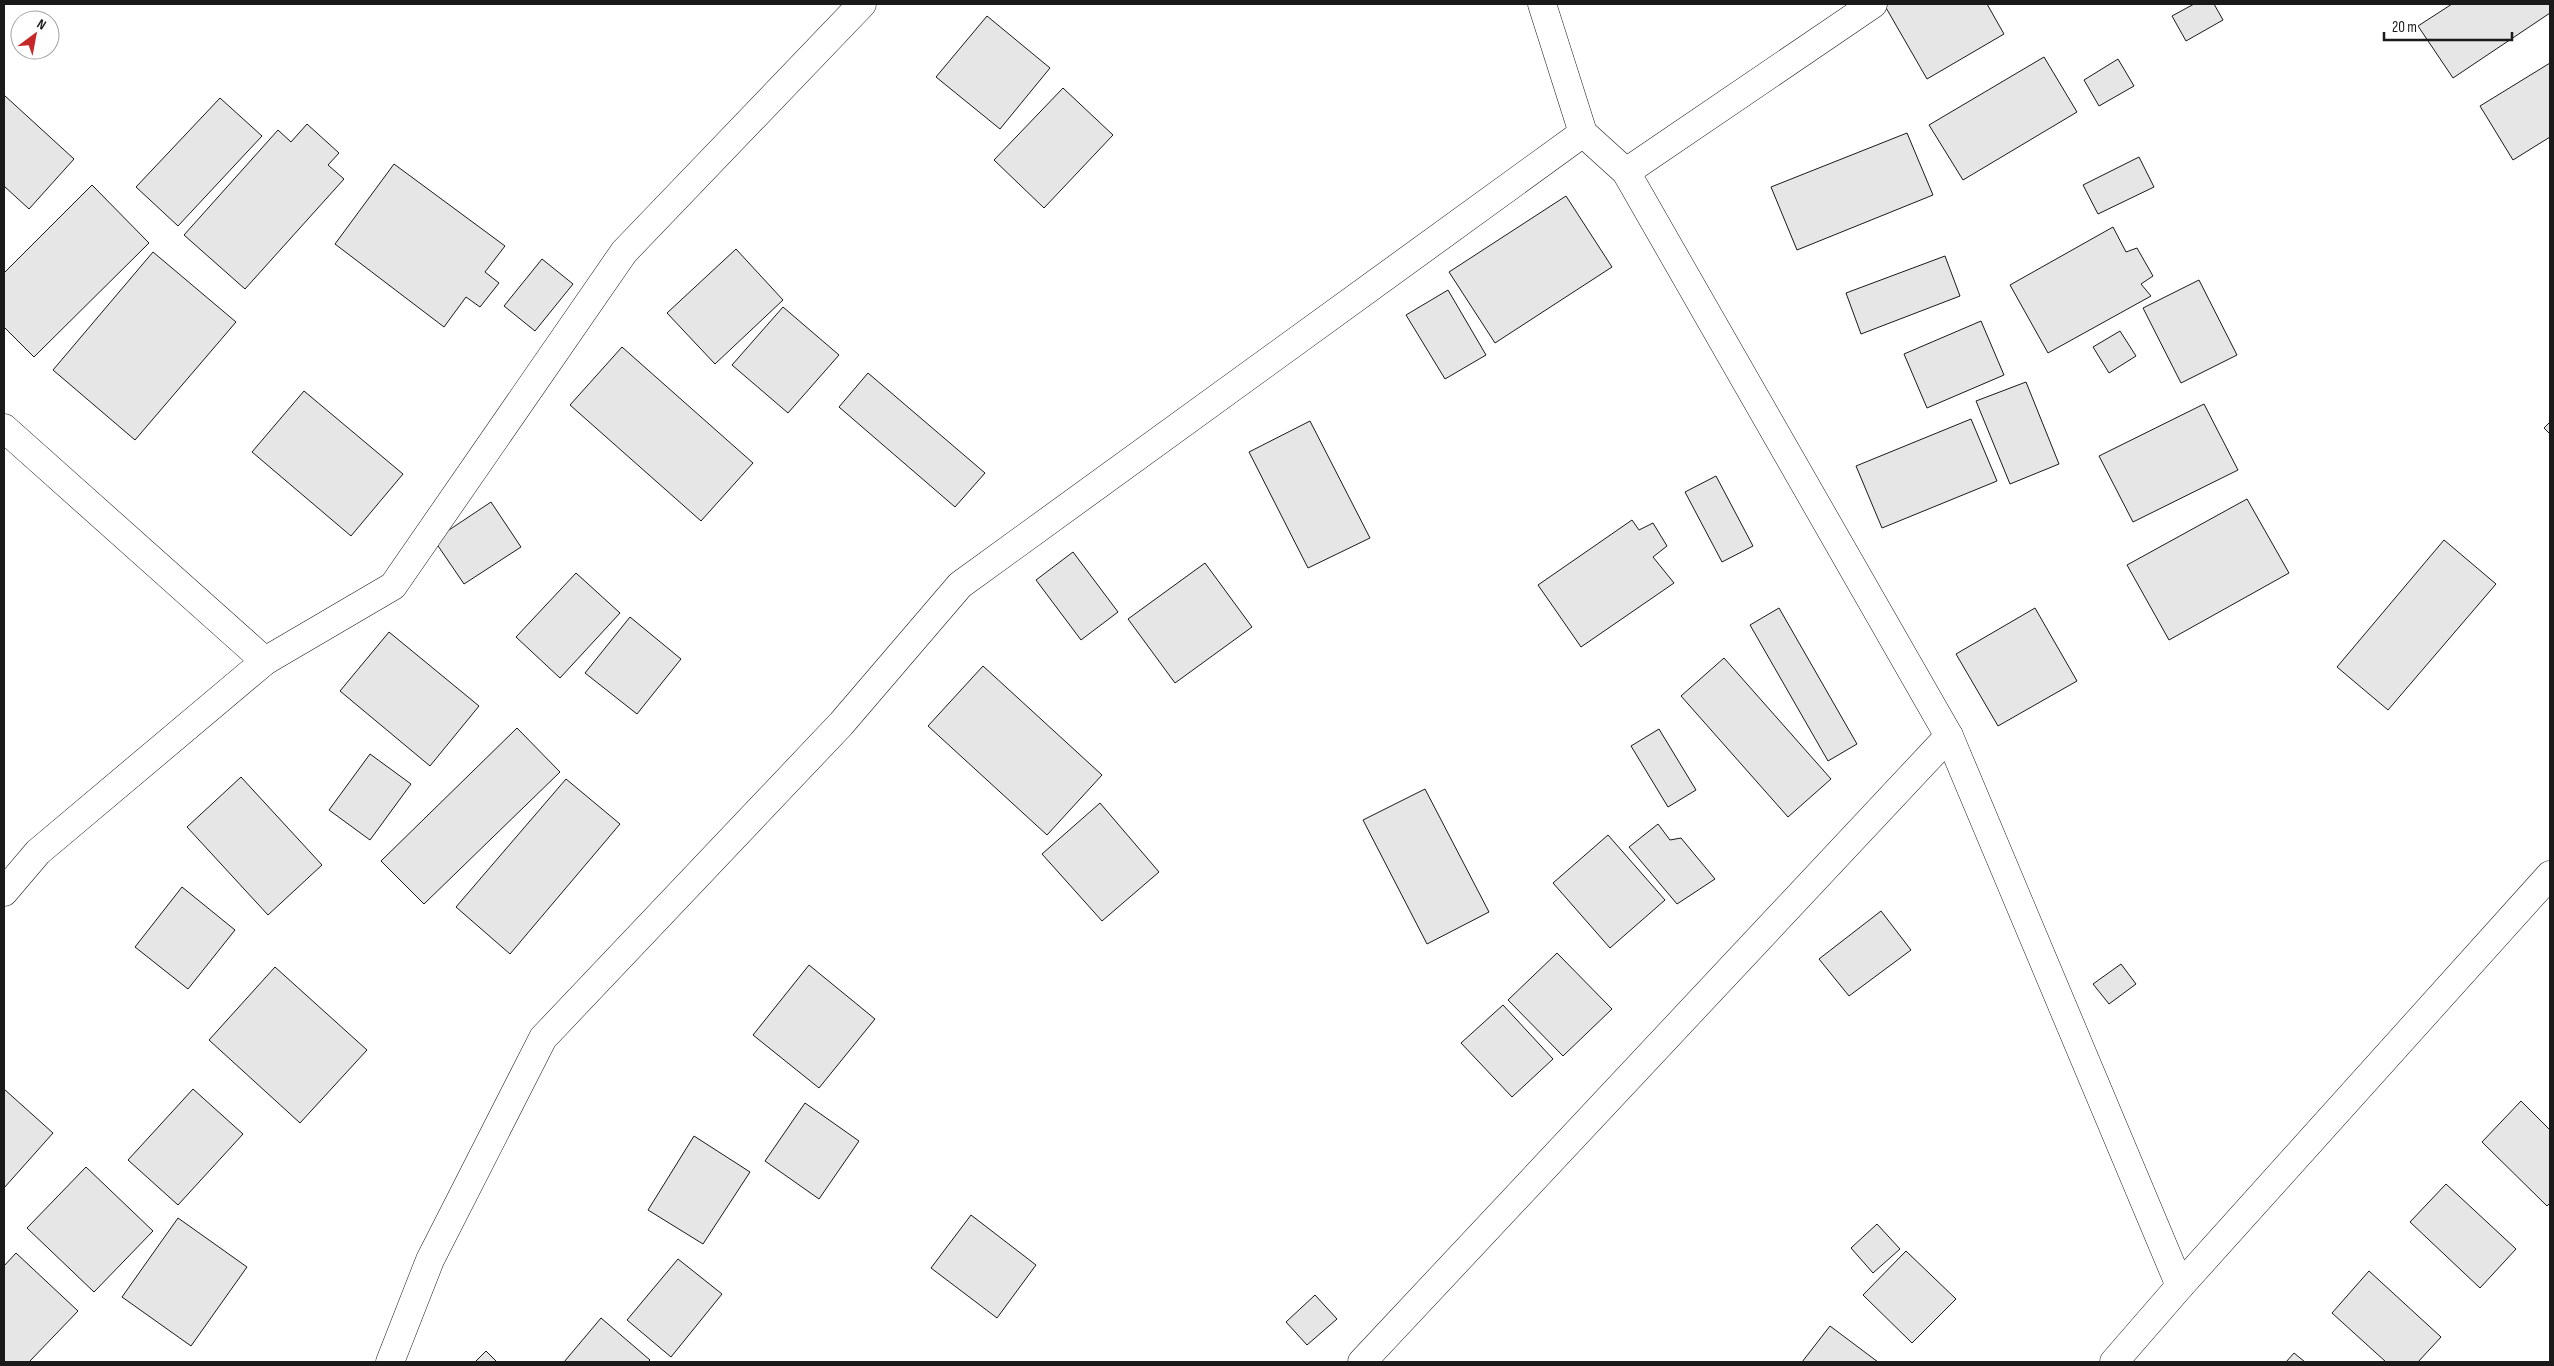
<svg xmlns="http://www.w3.org/2000/svg" width="2554" height="1366" font-family="'Sofia Sans Condensed',sans-serif">
	<style>
		.building { fill: #e6e6e6; stroke: #1a1a1a }
		.lines { fill: none; stroke-linecap: round; stroke-linejoin: round }
		.minor-casing { stroke: #1a1a1a; stroke-width: 29 }
		.minor { stroke: #fff; stroke-width: 28 }
	</style>
	<rect width="100%" height="100%" fill="#fff"/>
	<!-- building -->
	<g class="building">
		<polygon points="1889,4 1987,4 2004,34 1927,79 1885,6"/>
		<polygon points="2194,4 2214,4 2223,20 2186,41 2172,16"/>
		<polygon points="2452,4 2550,4 2550,13 2453,78 2418,26"/>
		<polygon points="987,16 1050,68 1000,129 936,77"/>
		<polygon points="2044,57 2077,112 1963,180 1929,125"/>
		<polygon points="2118,59 2134,86 2099,106 2084,80"/>
		<polygon points="2550,63 2550,137 2513,160 2480,106"/>
		<polygon points="1063,88 1113,135 1044,208 994,160"/>
		<polygon points="4,95 74,159 29,209 4,186"/>
		<polygon points="220,98 262,136 178,226 136,187"/>
		<polygon points="307,124 339,153 328,165 344,179 245,289 184,235 278,130 291,142"/>
		<polygon points="1907,133 1933,195 1797,250 1771,187"/>
		<polygon points="2139,157 2154,187 2098,214 2083,185"/>
		<polygon points="394,164 505,246 485,272 499,283 480,307 466,297 444,327 335,244"/>
		<polygon points="92,185 149,243 34,357 4,327 4,273"/>
		<polygon points="1566,196 1612,267 1495,343 1449,272"/>
		<polygon points="2113,227 2126,252 2137,248 2153,276 2141,284 2151,296 2048,353 2010,285"/>
		<polygon points="736,249 783,300 715,364 667,313"/>
		<polygon points="153,252 236,322 135,440 53,370"/>
		<polygon points="1945,256 1960,296 1861,334 1846,293"/>
		<polygon points="542,259 573,284 535,331 504,306"/>
		<polygon points="2199,280 2237,355 2181,383 2143,308"/>
		<polygon points="1448,290 1486,355 1445,379 1406,315"/>
		<polygon points="783,307 839,355 788,413 732,365"/>
		<polygon points="1981,321 2004,375 1927,408 1904,354"/>
		<polygon points="2120,331 2136,356 2109,373 2093,347"/>
		<polygon points="622,347 753,463 701,521 570,405"/>
		<polygon points="868,373 985,473 955,507 839,407"/>
		<polygon points="2026,382 2059,464 2010,484 1976,401"/>
		<polygon points="304,391 403,474 351,536 252,452"/>
		<polygon points="2204,404 2238,470 2133,522 2099,456"/>
		<polygon points="1971,419 1997,481 1882,528 1856,466"/>
		<polygon points="1310,421 1370,538 1308,568 1249,452"/>
		<polygon points="2550,422 2550,434 2544,428"/>
		<polygon points="1716,476 1753,546 1722,562 1685,492"/>
		<polygon points="2247,499 2289,573 2169,640 2127,565"/>
		<polygon points="491,502 521,547 464,584 434,540"/>
		<polygon points="1632,520 1639,530 1653,523 1667,546 1653,557 1674,583 1581,647 1538,585"/>
		<polygon points="2444,540 2496,584 2388,710 2337,667"/>
		<polygon points="1073,552 1118,612 1081,640 1036,580"/>
		<polygon points="1205,563 1252,627 1175,683 1128,619"/>
		<polygon points="576,573 620,613 560,678 516,637"/>
		<polygon points="1779,608 1857,744 1828,761 1750,625"/>
		<polygon points="2035,608 2077,681 1998,726 1956,654"/>
		<polygon points="630,617 681,659 637,714 585,673"/>
		<polygon points="389,632 479,706 430,766 340,691"/>
		<polygon points="1724,658 1831,779 1788,817 1681,696"/>
		<polygon points="983,666 1102,775 1047,835 928,726"/>
		<polygon points="517,728 560,772 424,904 381,861"/>
		<polygon points="1659,729 1696,790 1668,807 1631,746"/>
		<polygon points="370,754 411,784 370,840 329,810"/>
		<polygon points="241,777 322,865 268,915 187,827"/>
		<polygon points="566,779 620,824 510,954 456,907"/>
		<polygon points="1425,789 1489,912 1427,944 1363,820"/>
		<polygon points="1100,803 1159,872 1102,921 1042,854"/>
		<polygon points="1658,824 1670,840 1681,838 1715,879 1677,904 1629,847"/>
		<polygon points="1608,835 1665,900 1610,948 1553,883"/>
		<polygon points="182,887 235,930 188,989 135,947"/>
		<polygon points="1881,911 1911,950 1849,996 1819,959"/>
		<polygon points="1557,953 1612,1009 1563,1056 1508,1000"/>
		<polygon points="2121,964 2136,984 2109,1004 2093,984"/>
		<polygon points="809,965 875,1019 819,1088 753,1035"/>
		<polygon points="275,967 367,1050 300,1123 209,1040"/>
		<polygon points="1503,1005 1553,1059 1512,1097 1461,1043"/>
		<polygon points="4,1089 53,1133 4,1188"/>
		<polygon points="193,1089 243,1134 178,1205 128,1160"/>
		<polygon points="2521,1101 2550,1130 2550,1203 2547,1206 2482,1142"/>
		<polygon points="805,1103 859,1141 819,1199 765,1161"/>
		<polygon points="694,1136 750,1172 703,1244 648,1210"/>
		<polygon points="86,1167 153,1231 94,1292 27,1228"/>
		<polygon points="2446,1184 2516,1249 2480,1288 2410,1222"/>
		<polygon points="971,1215 1036,1265 997,1318 931,1268"/>
		<polygon points="178,1218 247,1267 191,1346 122,1297"/>
		<polygon points="1877,1224 1900,1249 1873,1273 1851,1248"/>
		<polygon points="1906,1251 1956,1299 1912,1343 1863,1295"/>
		<polygon points="16,1253 78,1311 29,1362 4,1362 4,1266"/>
		<polygon points="678,1259 722,1294 671,1357 627,1320"/>
		<polygon points="2369,1271 2441,1337 2418,1362 2386,1362 2332,1313"/>
		<polygon points="1315,1295 1337,1319 1307,1345 1286,1322"/>
		<polygon points="601,1318 650,1360 648,1362 564,1362"/>
		<polygon points="1830,1326 1878,1362 1802,1362"/>
		<polygon points="486,1351 497,1362 475,1362"/>
		<polygon points="2294,1353 2305,1362 2286,1362"/>
	</g>
	<g class="lines">
		<!-- minor casing -->
		<g class="minor-casing">
			<g id="minor">
				<polyline points="1542,4 1583,133 1626,172 1949,736 2180,1286"/>
				<polyline points="1626,172 1873,4"/>
				<polyline points="4,428 265,661"/>
				<polyline points="4,892 38,852 265,661 393,586 624,252 862,4"/>
				<polyline points="390,1362 430,1260 543,1038 841,724 960,585 1583,133"/>
				<polyline points="1362,1362 1949,736"/>
				<polyline points="2114,1362 2180,1286 2550,875"/>
			</g>
		</g>
		<!-- minor -->
		<use href="#minor" class="minor"/>
	</g>
	<!-- border -->
	<rect width="2554" height="1366" fill="none" stroke="#1a1a1a" stroke-width="10"/>
	<!-- north arrow -->
	<g transform="translate(35 35) rotate(32)"><circle r="24" fill="#ffffff" stroke="#a3a3a3"/>
	<path d="M0-4L9 19L0 12L-9 19Z" fill="#c62828"/>
	<text y="-8" font-size="14" font-weight="bold" text-anchor="middle" fill="#1a1a1a">N</text>
	</g>
	<!-- scale -->
	<path d="M2384 32v8h128v-8" fill="none" stroke="#1a1a1a" stroke-width="2.5"/>
	<text x="2392" y="32" font-size="15" fill="#1a1a1a" stroke="#ffffff" stroke-width="4" paint-order="stroke">20 m</text>
</svg>
